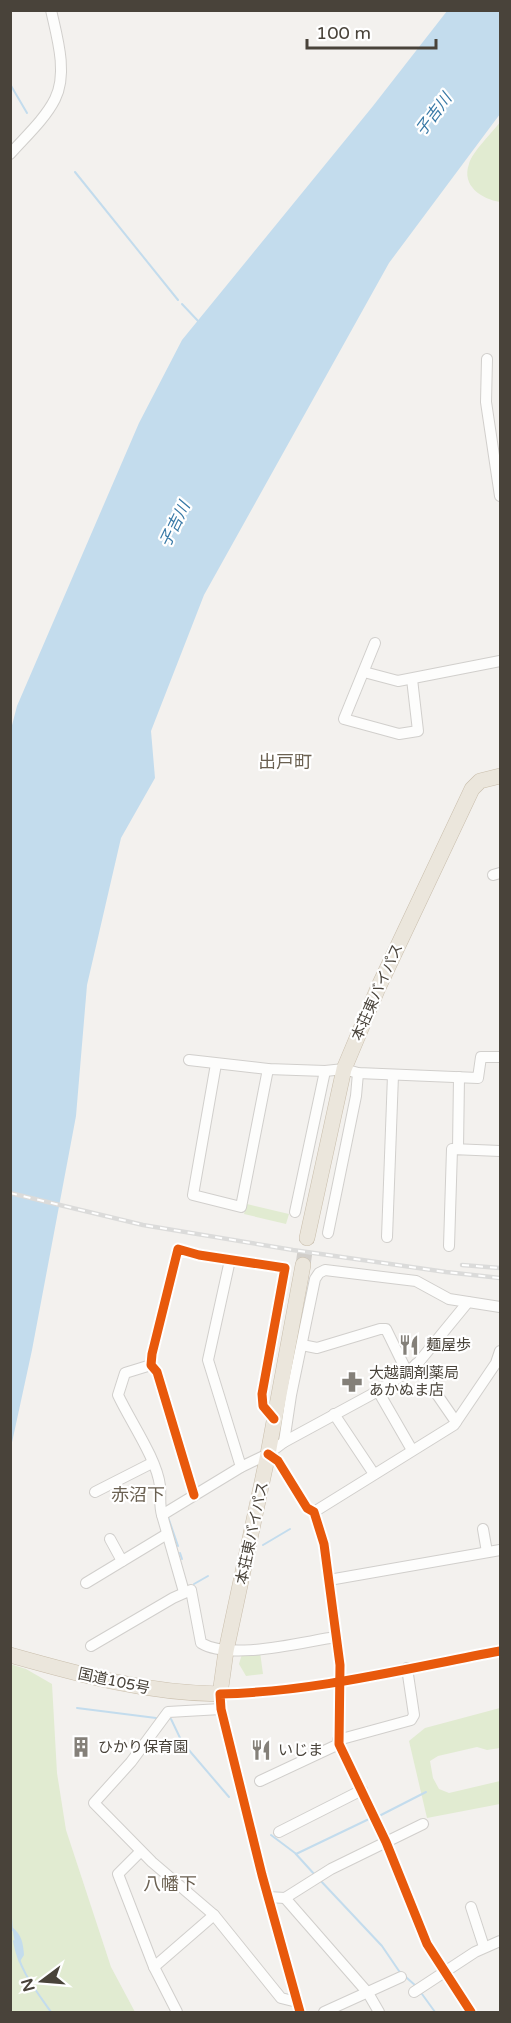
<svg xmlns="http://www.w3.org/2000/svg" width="511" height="2023" font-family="'Varela Round','Noto Sans JP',sans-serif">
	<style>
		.green { fill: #e1ebd1 }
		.water { fill: #c3dced }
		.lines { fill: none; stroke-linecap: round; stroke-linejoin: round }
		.stream { stroke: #c3dced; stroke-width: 2 }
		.highway-tunnel { stroke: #d1ceca; stroke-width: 15; stroke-dasharray: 15 8; stroke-linecap: butt }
		.minor-casing { stroke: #d1cfcc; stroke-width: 12 }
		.highway-casing { stroke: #c9beac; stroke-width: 16 }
		.minor { stroke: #fdfdfc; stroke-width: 10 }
		.highway { stroke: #ebe6dc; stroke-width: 15 }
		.rail-casing { stroke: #dbdbda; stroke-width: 4.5 }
		.rail { stroke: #fff; stroke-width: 2; stroke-dasharray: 7; stroke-linecap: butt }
		.cycleway-casing { stroke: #fff; stroke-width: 13 }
		.cycleway { stroke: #e8590c; stroke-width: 9 }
		.labels { text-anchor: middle; stroke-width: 4.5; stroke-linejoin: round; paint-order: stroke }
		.street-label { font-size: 15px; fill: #49433a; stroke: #fff }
		.poi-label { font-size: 15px; fill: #49433a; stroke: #fff; text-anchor: start }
		.water-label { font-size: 16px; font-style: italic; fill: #3879a6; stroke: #fff }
		.quarter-label { font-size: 18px; fill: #6b6152; stroke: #fff }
	</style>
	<rect width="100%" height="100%" fill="#f3f1ee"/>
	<!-- green -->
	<g class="green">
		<path d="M500 122V202C482 199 461 186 469 164 472 152 492 133 500 122Z"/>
		<polygon points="247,1204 289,1214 286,1224 244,1214"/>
		<polygon points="260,1652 263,1674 246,1676 239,1664 242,1654"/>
		<polygon points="10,1664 26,1669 52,1684 57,1773 66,1830 111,1967 135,2012 11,2012"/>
		<polygon points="500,1708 500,1748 487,1750 477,1747 438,1756 430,1761 433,1778 439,1789 449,1793 500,1781 500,1804 427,1818 409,1741 425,1728"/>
	</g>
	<!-- water -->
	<g class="water">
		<polygon points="447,11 500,11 500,114 389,263 204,595 151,731 155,778 121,838 87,985 76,1116 32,1350 11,1447 10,733 17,706 139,423 182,340 373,106"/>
		<path d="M12 1927C22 1935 23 1943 24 1955L19 1963Z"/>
	</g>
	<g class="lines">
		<!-- stream -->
		<g class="stream">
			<polyline points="10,84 27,113"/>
			<polyline points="75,172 178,300"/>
			<polyline points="182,304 199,322"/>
			<polyline points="168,1517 178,1546"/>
			<polyline points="263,1545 290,1529"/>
			<polyline points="180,1553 182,1559"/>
			<polyline points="194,1584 208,1576"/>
			<polyline points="77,1708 156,1718"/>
			<polyline points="171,1719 182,1742 229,1797"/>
			<polyline points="381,1815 426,1792"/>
			<polyline points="271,1835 295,1853 315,1875"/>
			<polyline points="296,1854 369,1819"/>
			<polyline points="319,1879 382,1946 399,1971 416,1986"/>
			<polyline points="10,1906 12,1930"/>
			<path d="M14 1941C19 1970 35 1989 51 2012"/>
			<polyline points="422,1994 435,2012"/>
		</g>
		<!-- highway-tunnel -->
		<polyline class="highway-tunnel" points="303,1265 307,1238"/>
		<!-- minor casing -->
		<g class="minor-casing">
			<g id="minor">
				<path d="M10 154C25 137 45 119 55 99 68 73 57 37 51 10"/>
				<polyline points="487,359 486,402 500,496"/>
				<polyline points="375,643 344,719 399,734 418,731 412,679"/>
				<polyline points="364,672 398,681 500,661"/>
				<polyline points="493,875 500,873"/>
				<polyline points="189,1060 268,1069 325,1071 344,1069 358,1073 478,1078 481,1057 500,1057"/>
				<polyline points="216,1064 193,1195 241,1207 268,1069"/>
				<polyline points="458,1149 459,1077"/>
				<polyline points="295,1212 325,1071"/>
				<polyline points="328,1233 356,1096 358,1073"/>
				<polyline points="387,1237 393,1075"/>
				<polyline points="449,1246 452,1149 500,1151"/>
				<polyline points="230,1260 208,1360 241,1467"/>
				<polyline points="302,1345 317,1348 380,1329 386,1329 407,1372"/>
				<polyline points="416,1364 456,1422"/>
				<path d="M151 1365 125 1373 118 1395C130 1421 157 1459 160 1486 161 1496 159 1505 162 1515L184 1592"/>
				<polyline points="378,1391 412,1450"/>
				<polyline points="334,1414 374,1474"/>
				<polyline points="284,1442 291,1395 315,1279 319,1273 325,1270 416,1281 449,1299 500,1307"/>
				<polyline points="268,1454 278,1461 307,1508 314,1512 324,1544 340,1665 339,1744 386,1842 427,1944 471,2012"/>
				<polyline points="95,1492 152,1463"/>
				<polyline points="194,1495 157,1372 151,1365 152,1354 178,1249 199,1255 285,1268 262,1394 263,1406 274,1419"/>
				<polyline points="314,1512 454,1425 496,1363 500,1351"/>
				<polyline points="162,1515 241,1467 268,1454 284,1442 378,1391 407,1372 418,1363 468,1302"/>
				<polyline points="483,1529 487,1552"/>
				<polyline points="110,1539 122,1561"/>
				<polyline points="329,1580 500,1550"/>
				<polyline points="86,1583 167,1534"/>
				<path d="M91 1646 173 1598 191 1590 201 1643C231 1661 301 1642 336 1637"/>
				<polyline points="221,1709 168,1712 131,1762 94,1803 152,1862 214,1915 281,1998 297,2002"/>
				<polyline points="338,1740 411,1720 414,1715 407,1668"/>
				<polyline points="260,1781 339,1744"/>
				<polyline points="279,1832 362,1790"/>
				<polyline points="140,1852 118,1874 154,1967 177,2012"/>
				<polyline points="268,1897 285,1898 331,1869 423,1824"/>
				<polyline points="285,1898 368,1993 379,2012"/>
				<polyline points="471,1907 484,1947"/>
				<polyline points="154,1967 214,1915"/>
				<polyline points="414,1992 475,1952 500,1941"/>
				<path d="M300 2012 262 1875 221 1709 220 1694C314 1692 408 1668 500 1651"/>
				<polyline points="324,2012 401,1977"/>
			</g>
		</g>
		<!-- highway casing -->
		<g class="highway-casing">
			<g id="highway">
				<polyline points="307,1238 344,1069 378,988 472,789 480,781 500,776"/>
				<path d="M10 1655C81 1675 146 1693 220 1694L226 1651 268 1454 303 1265"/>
			</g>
		</g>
		<!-- minor -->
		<use href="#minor" class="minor"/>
		<!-- highway -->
		<use href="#highway" class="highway"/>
		<!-- rail casing -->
		<g class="rail-casing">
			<g id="rail">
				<polyline points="10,1193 143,1225 293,1250 446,1272 500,1278"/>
				<polyline points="462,1265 500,1268"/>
			</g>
		</g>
		<!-- rail -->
		<use href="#rail" class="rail"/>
		<!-- cycleway casing -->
		<g class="cycleway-casing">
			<g id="cycleway">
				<polyline points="268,1454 278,1461 307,1508 314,1512 324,1544 340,1665 339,1744 386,1842 427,1944 471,2012"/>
				<polyline points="194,1495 157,1372 151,1365 152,1354 178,1249 199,1255 285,1268 262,1394 263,1406 274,1419"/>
				<path d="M300 2012 262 1875 221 1709 220 1694C314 1692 408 1668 500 1651"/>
			</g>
		</g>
		<!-- cycleway -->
		<use href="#cycleway" class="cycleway"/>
	</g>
	<!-- icons -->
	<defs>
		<g id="restaurant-bare" transform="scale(1.62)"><path d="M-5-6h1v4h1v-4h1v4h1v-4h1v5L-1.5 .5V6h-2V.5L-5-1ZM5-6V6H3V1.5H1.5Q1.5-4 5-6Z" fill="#848079" stroke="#fff" stroke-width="2.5" paint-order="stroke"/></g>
		<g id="pharmacy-bare" transform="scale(1.62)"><path d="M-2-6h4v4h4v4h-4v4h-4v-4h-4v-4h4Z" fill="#848079" stroke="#fff" stroke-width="2.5" paint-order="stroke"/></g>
		<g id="building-bare" transform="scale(1.62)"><path d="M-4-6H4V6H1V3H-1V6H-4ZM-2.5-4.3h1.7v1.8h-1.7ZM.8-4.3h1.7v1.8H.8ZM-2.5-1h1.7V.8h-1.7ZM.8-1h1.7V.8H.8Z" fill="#848079" stroke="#fff" stroke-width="2.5" paint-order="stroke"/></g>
	</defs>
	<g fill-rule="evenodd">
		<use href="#restaurant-bare" x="409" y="1345"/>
		<use href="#pharmacy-bare" x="352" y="1382"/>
		<use href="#building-bare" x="81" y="1747"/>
		<use href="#restaurant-bare" x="261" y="1750"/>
	</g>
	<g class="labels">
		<!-- street labels -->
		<g class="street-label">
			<text transform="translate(377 992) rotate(-66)" y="5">本荘東バイパス</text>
			<text transform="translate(252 1533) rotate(-78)" y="5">本荘東バイパス</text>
			<text transform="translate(114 1681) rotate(12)" y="5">国道105号</text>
		</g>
		<!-- poi labels -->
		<g class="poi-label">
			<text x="426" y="1350">麺屋歩</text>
			<text x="369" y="1378">大越調剤薬局<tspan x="369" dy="17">あかぬま店</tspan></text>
			<text x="98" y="1752">ひかり保育園</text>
			<text x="278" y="1755">いじま</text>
		</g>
		<!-- water labels -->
		<g class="water-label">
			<text transform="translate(433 114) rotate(-53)" y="6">子吉川</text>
			<text transform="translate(174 524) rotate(-64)" y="6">子吉川</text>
		</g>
		<!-- quarter labels -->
		<g class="quarter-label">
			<text x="285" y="768">出戸町</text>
			<text x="138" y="1501">赤沼下</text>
			<text x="170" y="1890">八幡下</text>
		</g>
	</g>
	<!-- border -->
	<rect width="511" height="2023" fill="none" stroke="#49433a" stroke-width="24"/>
	<!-- north arrow -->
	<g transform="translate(42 1981) rotate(254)" stroke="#ffffff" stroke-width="4.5" paint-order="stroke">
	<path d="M0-4.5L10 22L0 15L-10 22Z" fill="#49433a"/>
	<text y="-9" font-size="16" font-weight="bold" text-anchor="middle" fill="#49433a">N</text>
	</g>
	<!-- scale -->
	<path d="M307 39v9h129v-9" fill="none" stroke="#49433a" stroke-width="3"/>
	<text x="316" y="39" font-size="18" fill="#49433a" stroke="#ffffff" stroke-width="4.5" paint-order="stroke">100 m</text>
</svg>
